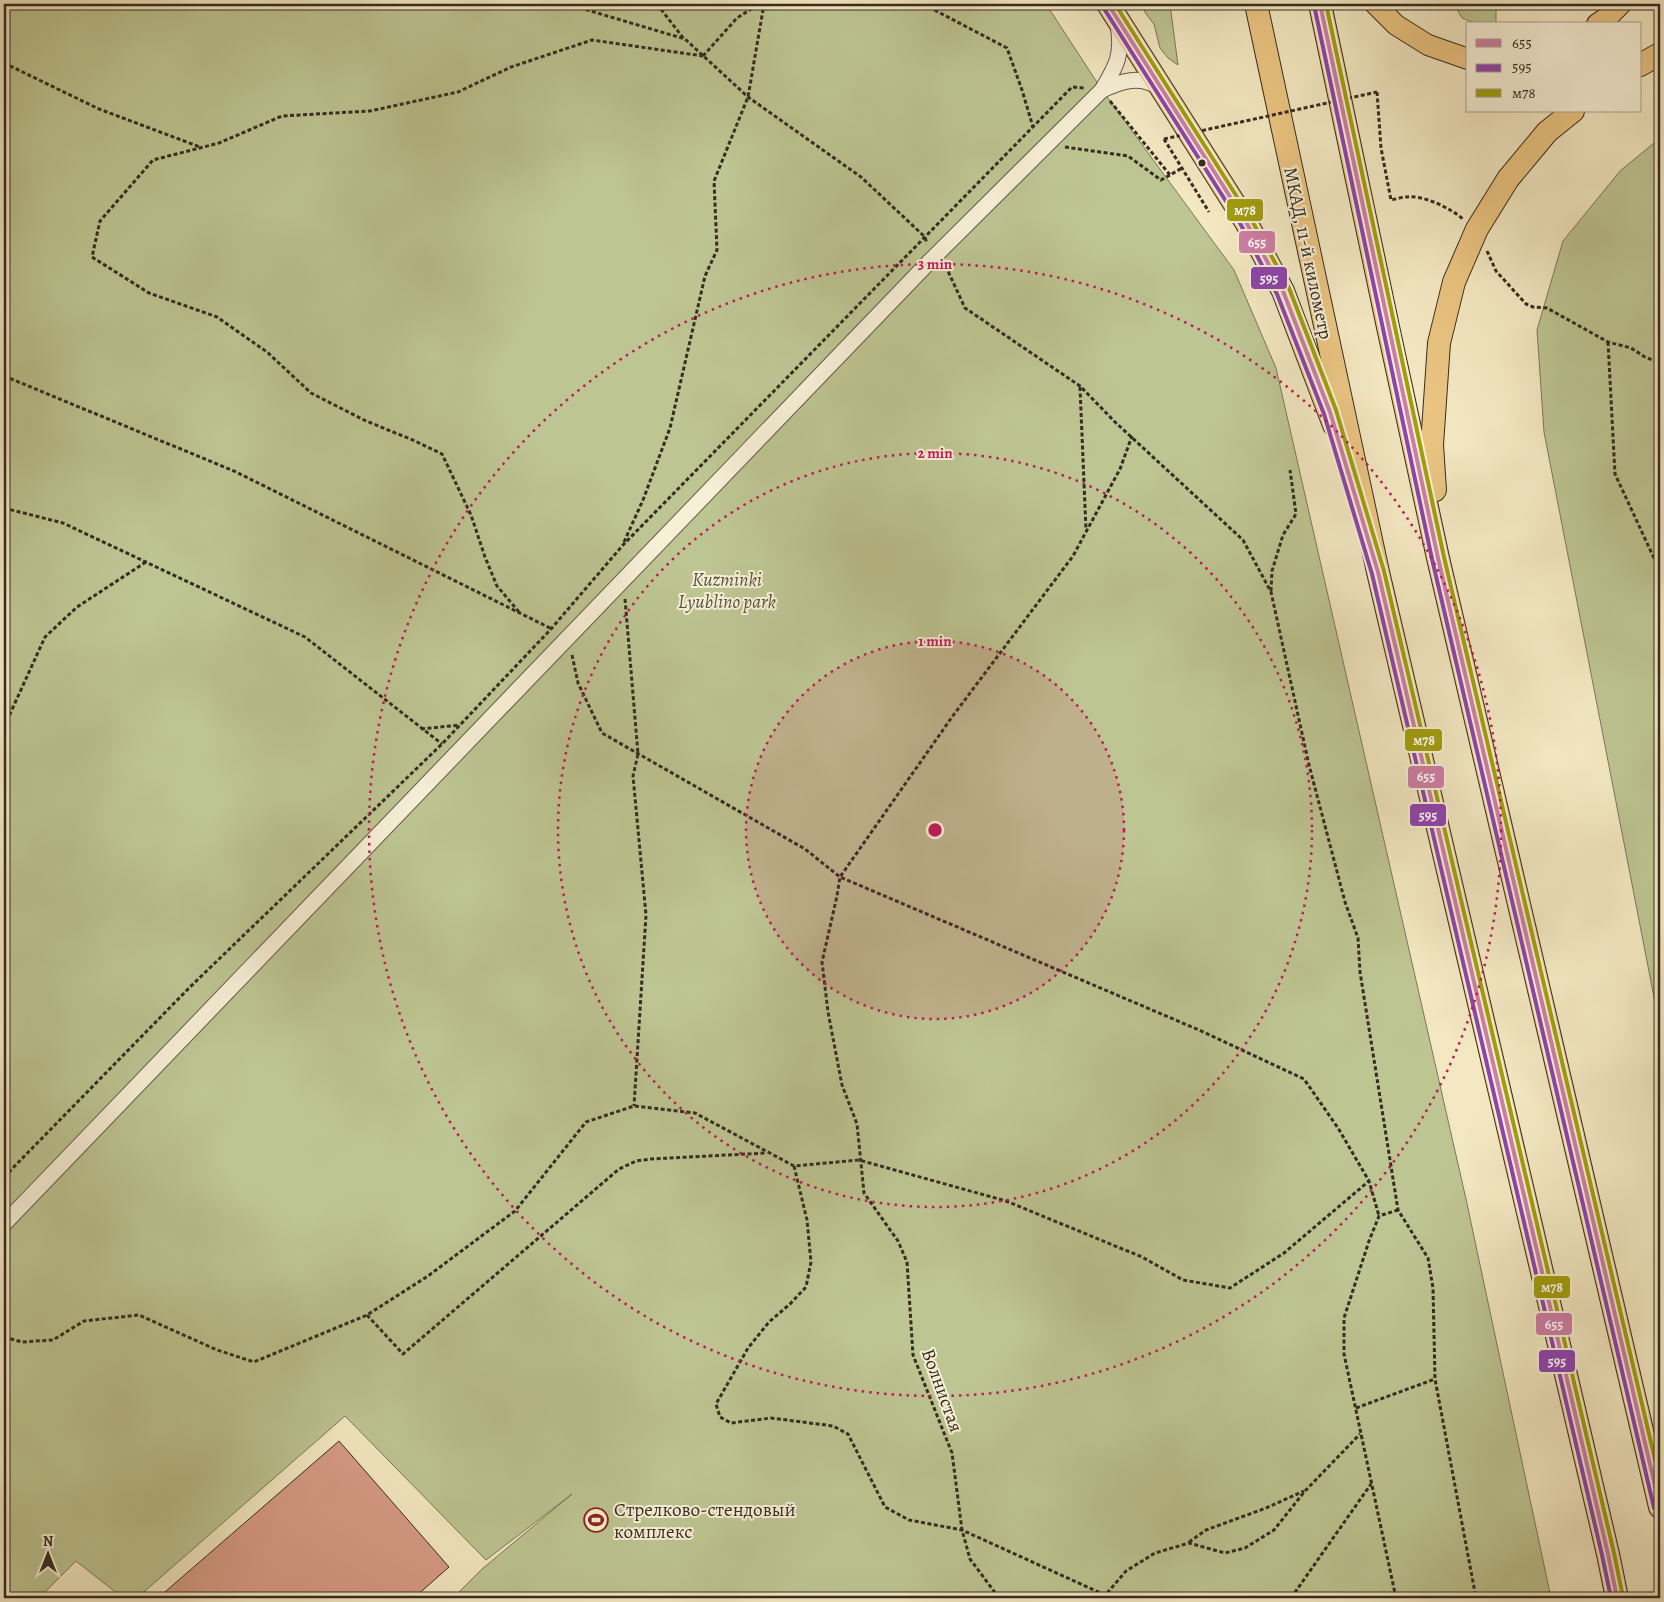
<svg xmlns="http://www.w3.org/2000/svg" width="1664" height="1602" font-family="Alegreya,serif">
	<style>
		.green { fill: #bdc592; stroke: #7a785a }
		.building { fill: #d69b86; stroke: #362c21 }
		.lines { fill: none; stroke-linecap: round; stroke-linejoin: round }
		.minor-casing { stroke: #655b49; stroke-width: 17 }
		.major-casing { stroke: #362c21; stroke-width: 22 }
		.highway-casing { stroke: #362c21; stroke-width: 24 }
		.path { stroke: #362c21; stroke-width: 3; stroke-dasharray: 4 2.5; stroke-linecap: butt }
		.minor { stroke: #f7f0d7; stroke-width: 15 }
		.major { stroke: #eac481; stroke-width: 20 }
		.highway { stroke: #eac481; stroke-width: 22 }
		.path-bridge { stroke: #362c21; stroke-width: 3; stroke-dasharray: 4 2.5; stroke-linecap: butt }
		.bus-1-casing { stroke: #f7f0d7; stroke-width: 8 }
		.bus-2-casing { stroke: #f7f0d7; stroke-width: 8 }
		.bus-3-casing { stroke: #f7f0d7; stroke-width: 8 }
		.bus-1 { stroke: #cd7ea6; stroke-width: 4 }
		.bus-2 { stroke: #8e44ad; stroke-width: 4 }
		.bus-3 { stroke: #a19e0e; stroke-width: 4 }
		.ring { fill: none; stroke: #c2185b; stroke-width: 2.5; stroke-dasharray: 2.5 5 }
		.bus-dot { fill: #362c21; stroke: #f7f0d7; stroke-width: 2 }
		.labels { text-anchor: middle; stroke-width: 4; stroke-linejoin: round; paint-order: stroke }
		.street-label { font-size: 19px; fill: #362c21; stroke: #f7f0d7 }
		.park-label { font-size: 19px; font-style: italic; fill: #58523d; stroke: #f7f0d7 }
		.poi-label { font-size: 19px; fill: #362c21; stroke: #f7f0d7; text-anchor: start }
		.centre { fill: #c2185b; stroke: #f7f0d7; stroke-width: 2.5 }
		.ring-label { font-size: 15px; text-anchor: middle; font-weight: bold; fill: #c2185b; stroke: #f7f0d7; stroke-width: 4; stroke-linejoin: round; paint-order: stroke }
		.line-badge { stroke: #f7f0d7; stroke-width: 2 }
		.badge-label { font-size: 14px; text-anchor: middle; font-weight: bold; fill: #fff }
	</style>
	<rect width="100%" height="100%" fill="#f3e8c2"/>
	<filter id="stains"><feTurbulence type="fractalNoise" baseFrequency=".004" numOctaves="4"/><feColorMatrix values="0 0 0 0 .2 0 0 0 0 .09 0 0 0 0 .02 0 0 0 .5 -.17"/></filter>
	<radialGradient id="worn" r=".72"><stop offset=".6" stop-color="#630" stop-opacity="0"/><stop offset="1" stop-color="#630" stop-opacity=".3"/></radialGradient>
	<!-- green -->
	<g class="green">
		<polygon points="4,4 1046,4 1102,90 1234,270 1276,368 1466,1199 1551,1598 453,1598 482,1569 572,1494 486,1560 345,1416 137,1598 123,1598 76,1561 39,1598 4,1598"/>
		<polygon points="1141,4 1170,4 1178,65 1168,58 1160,48 1154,24 1146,14"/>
		<polygon points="1454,4 1498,4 1499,5 1496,10 1496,24 1477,24 1462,18"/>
		<polygon points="1660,138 1660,1028 1544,432 1537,330 1563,241 1620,171"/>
	</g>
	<!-- building -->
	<polygon class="building" points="339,1441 449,1567 414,1598 158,1598"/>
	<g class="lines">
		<!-- minor casing -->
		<g class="minor-casing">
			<g id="minor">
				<path d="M1102 90C1116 84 1132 77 1147 82 1152 83 1157 87 1162 90"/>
				<path d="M4 1224 931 260 1102 90C1117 65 1123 54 1118 25"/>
			</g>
		</g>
		<!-- major casing -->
		<g class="major-casing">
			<g id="major">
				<polyline points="1375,4 1396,25 1428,45 1468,59"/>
				<polyline points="1597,24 1609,16 1621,4"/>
			</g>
		</g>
		<!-- highway casing -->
		<g class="highway-casing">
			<g id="highway">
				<polyline points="1108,4 1246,222 1283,291 1334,425"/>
				<polyline points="1256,4 1378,572 1608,1554 1617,1598"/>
				<polyline points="1320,4 1388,327 1438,558 1660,1507"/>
				<polyline points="1640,65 1660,54"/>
				<polyline points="1435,490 1432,445 1439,343 1454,282 1477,229 1508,179 1547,132 1573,111"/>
			</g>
		</g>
		<!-- path -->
		<g class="path">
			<polyline points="567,4 685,39 748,97 861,177 925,237 927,244"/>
			<polyline points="657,4 684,39"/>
			<polyline points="923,4 1007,48 1022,90 1033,127"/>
			<polyline points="703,56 737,18 759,4"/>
			<polyline points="4,63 99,109 200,147"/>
			<path d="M1377 92 1381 148 1391 200C1396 199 1402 197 1407 197 1424 195 1450 208 1463 219"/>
			<polyline points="1110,101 1170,175 1182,168"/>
			<polyline points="1164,139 1209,212"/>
			<polyline points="1065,147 1128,156 1161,180 1170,175"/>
			<polyline points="1487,251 1496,271 1526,304 1533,307 1547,308 1608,342 1631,348 1645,357 1660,363"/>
			<polyline points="944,267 947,269 965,308 1080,386 1115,422 1243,540 1271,592 1309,765 1345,902 1358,938 1360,972 1398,1210 1428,1258 1433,1288 1435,1379 1476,1598"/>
			<polyline points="1608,342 1615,474 1660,571"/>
			<polyline points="4,376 234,471 552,629"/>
			<polyline points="1080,387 1086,530"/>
			<polyline points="4,508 63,523 305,637 442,744"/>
			<polyline points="624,542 643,500 670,428 705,276 717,250 714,181 748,97 764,4"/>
			<polyline points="1271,591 1272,571 1283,535 1296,514 1290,470"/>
			<polyline points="625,599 638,754 633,776 646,915 634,1106"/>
			<polyline points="519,612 497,586 485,557 471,515 442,454 415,441 364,420 311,393 267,352 217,317 149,293 92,257 100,221 153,160 219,143 282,116 370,111 458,92 511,67 592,40 703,56"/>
			<polyline points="572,655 578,683 602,733 805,849 840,877 1199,1030 1304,1079 1338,1128 1369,1181 1379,1216"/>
			<polyline points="4,727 45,637 77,607 146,562"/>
			<polyline points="421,729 460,725"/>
			<polyline points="794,1166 807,1220 811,1262 806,1287 790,1304 769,1322 748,1348 716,1404 720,1417 731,1423 771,1418 833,1426 848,1434 885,1507 909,1520 962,1530 1105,1595 1116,1598"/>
			<polyline points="4,1177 190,987 442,744 551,629 623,545 1072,87 1084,88"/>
			<polyline points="367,1315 403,1354 619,1169 636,1161 651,1159 766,1153"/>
			<polyline points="4,1337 22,1342 53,1340 84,1321 139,1315 217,1350 254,1362 367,1315 428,1276 515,1211 586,1122 634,1106 695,1113 794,1166 859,1160 1006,1201 1142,1257 1183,1280 1230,1288 1284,1253 1369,1181"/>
			<polyline points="1356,1408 1435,1379"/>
			<polyline points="1189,1542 1206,1530 1266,1508 1304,1491"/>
			<polyline points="999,1598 970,1559 962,1530 952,1453 913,1355 907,1262 898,1241 864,1193 857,1124 842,1085 828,1012 822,962 837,896 840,877 952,717 1073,556 1120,469 1132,436"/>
			<polyline points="1103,1598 1126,1571 1155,1553 1189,1543 1225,1553 1245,1548 1274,1530 1305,1491 1360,1434"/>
			<polyline points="1291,1598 1371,1484"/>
			<polyline points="1396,1598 1344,1354 1344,1318 1369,1241 1379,1216 1398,1210"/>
		</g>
		<!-- minor -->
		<use href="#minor" class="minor"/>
		<!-- major -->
		<use href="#major" class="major"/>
		<!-- highway -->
		<use href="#highway" class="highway"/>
		<!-- path-bridge -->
		<polyline class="path-bridge" points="1164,139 1377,92"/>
		<!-- bus-1 casing -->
		<g class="bus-1-casing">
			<g id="bus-1">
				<polyline points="1108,4 1246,222 1283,291 1330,412 1378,572 1608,1554 1617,1598"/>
				<polyline points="1320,4 1438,558 1660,1507"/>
			</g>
		</g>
		<!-- bus-2 casing -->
		<g class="bus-2-casing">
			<g id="bus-2">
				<polyline points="1314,5 1432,559 1654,1508"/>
				<polyline points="1103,7 1241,225 1277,294 1324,414 1372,574 1602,1555 1611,1598"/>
			</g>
		</g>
		<!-- bus-3 casing -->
		<g class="bus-3-casing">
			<g id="bus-3">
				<polyline points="1115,4 1251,219 1289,288 1336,410 1384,571 1614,1553 1623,1597"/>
				<polyline points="1326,4 1444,557 1660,1481"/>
			</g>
		</g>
		<!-- bus-1 -->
		<use href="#bus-1" class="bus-1"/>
		<!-- bus-2 -->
		<use href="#bus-2" class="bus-2"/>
		<!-- bus-3 -->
		<use href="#bus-3" class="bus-3"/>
	</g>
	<!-- distance rings -->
	<circle cx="935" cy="830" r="189" fill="#c2185b" fill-opacity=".12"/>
	<g class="ring">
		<circle cx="935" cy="830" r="189"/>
		<circle cx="935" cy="830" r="377"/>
		<circle cx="935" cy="830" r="566"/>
	</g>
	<!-- icons -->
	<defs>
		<g id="stadium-ring" transform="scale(1.25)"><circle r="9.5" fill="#f7f0d7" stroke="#8f2418" stroke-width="1.5"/><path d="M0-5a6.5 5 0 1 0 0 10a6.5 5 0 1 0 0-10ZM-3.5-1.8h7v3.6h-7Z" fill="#8f2418"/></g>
	</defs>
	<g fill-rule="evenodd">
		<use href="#stadium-ring" x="596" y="1520"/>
	</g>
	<!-- markers -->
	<circle class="bus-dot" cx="1202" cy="163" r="4.5"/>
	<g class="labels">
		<!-- street labels -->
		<g class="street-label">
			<text transform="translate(1309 253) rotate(78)" y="7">МКАД, 11-й километр</text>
			<text transform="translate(943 1390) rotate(70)" y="7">Волнистая</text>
		</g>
		<!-- park labels -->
		<g class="park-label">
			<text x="727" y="586">Kuzminki<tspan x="727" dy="22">Lyublino park</tspan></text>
		</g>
		<!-- poi labels -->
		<g class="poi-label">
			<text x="614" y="1516">Стрелково-стендовый<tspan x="614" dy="22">комплекс</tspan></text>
		</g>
	</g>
	<circle cx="935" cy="830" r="8" class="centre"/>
	<g class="ring-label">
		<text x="935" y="269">3 min</text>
		<text x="935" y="458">2 min</text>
		<text x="935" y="646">1 min</text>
	</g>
	<g class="line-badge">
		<rect x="1226" y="198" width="38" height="24" rx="5" fill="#a19e0e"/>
		<rect x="1238" y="230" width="38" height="24" rx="5" fill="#cd7ea6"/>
		<rect x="1250" y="266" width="38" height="24" rx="5" fill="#8e44ad"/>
		<rect x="1404" y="728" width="39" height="24" rx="5" fill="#a19e0e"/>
		<rect x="1407" y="765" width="38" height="24" rx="5" fill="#cd7ea6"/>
		<rect x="1409" y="803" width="38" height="24" rx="5" fill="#8e44ad"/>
		<rect x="1533" y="1275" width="38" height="24" rx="5" fill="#a19e0e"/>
		<rect x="1535" y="1312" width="38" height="24" rx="5" fill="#cd7ea6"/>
		<rect x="1538" y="1349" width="38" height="24" rx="5" fill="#8e44ad"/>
	</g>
	<g class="badge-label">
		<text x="1245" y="215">м78</text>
		<text x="1257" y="247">655</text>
		<text x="1269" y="283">595</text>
		<text x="1424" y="745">м78</text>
		<text x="1426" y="781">655</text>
		<text x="1428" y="820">595</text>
		<text x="1552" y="1292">м78</text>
		<text x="1554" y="1329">655</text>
		<text x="1557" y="1366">595</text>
	</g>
	<!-- margin -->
	<rect width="1664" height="1602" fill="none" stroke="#f3e8c2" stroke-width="20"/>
	<rect x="5" y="5" width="1654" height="1592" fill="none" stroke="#362c21" stroke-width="2.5"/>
	<rect x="10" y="10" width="1644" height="1582" fill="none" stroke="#362c21"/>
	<!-- legend -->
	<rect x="1466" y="22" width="175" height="90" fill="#f7f0d7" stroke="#aaa28e"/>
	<rect x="1476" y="39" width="25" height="8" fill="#cd7ea6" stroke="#aaa28e"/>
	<text x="1512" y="48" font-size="15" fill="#362c21">655</text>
	<rect x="1476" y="64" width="25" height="8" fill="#8e44ad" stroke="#aaa28e"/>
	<text x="1512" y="72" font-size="15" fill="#362c21">595</text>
	<rect x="1476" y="89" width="25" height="8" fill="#a19e0e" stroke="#aaa28e"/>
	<text x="1512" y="98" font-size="15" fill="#362c21">м78</text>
	<!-- north arrow -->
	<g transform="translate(48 1554)" stroke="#f7f0d7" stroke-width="4" paint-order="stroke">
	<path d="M0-4L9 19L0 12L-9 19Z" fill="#362c21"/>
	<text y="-8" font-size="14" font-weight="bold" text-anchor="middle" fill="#362c21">N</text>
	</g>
	<rect width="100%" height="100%" filter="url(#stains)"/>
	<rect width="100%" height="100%" fill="url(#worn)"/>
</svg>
